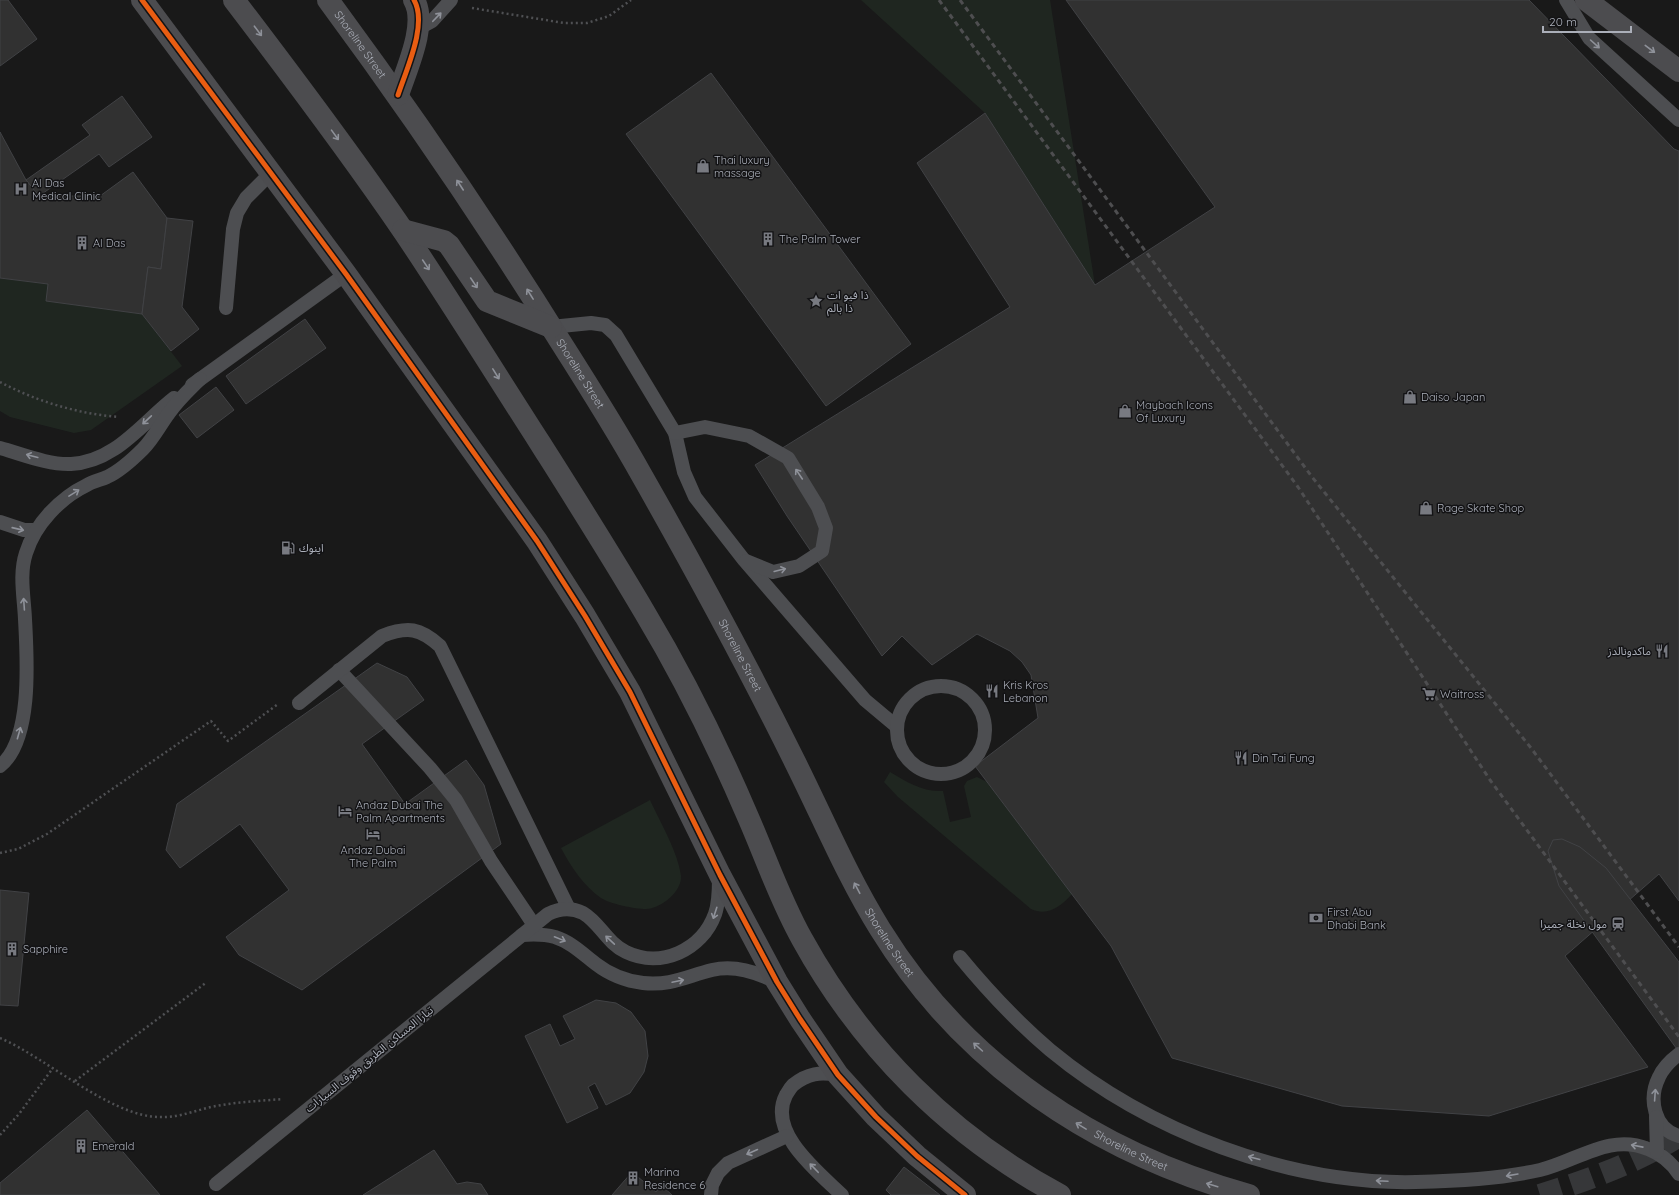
<svg xmlns="http://www.w3.org/2000/svg" width="1679" height="1195" font-family="Quicksand,'Noto Sans Arabic',sans-serif">
	<style>
		.green { fill: #1f2620 }
		.building { fill: #313131; stroke: #414245 }
		.lines { fill: none; stroke-linecap: round; stroke-linejoin: round }
		.secondary-tunnel { stroke: #363739; stroke-width: 22; stroke-dasharray: 22 11; stroke-linecap: butt }
		.path { stroke: #4f5053; stroke-width: 2.5; stroke-dasharray: 2 3; stroke-linecap: butt }
		.lane { stroke: #4d4e51; stroke-width: 14 }
		.secondary { stroke: #4c4c4f; stroke-width: 22 }
		.rail { stroke: #4e4e50; stroke-width: 3; stroke-dasharray: 5 4; stroke-linecap: butt }
		.cycleway-casing { stroke: #131315; stroke-width: 8 }
		.cycleway { stroke: #e95d12; stroke-width: 5 }
		.oneway { stroke: #8f929a }
		.oneway2 { stroke: #8e9199 }
		.labels { text-anchor: middle; stroke-width: 3; stroke-linejoin: round; paint-order: stroke }
		.street-label { font-size: 11px; fill: #abafb9; stroke: #131315 }
		.poi-label { font-size: 11px; fill: #abafb9; stroke: #131315; text-anchor: start }
	</style>
	<rect width="100%" height="100%" fill="#191919"/>
	<!-- green -->
	<g class="green">
		<polygon points="861,0 1050,0 1095,285 985,113"/>
		<polygon points="0,278 48,284 46,301 142,314 182,366 91,430 74,433 10,417 0,411"/>
		<path d="M890 772C907 782 922 792 943 791L950 822 971 817 964 786 967 781 977 777 987 782 1072 894C1061 906 1048 917 1031 909L898 797 884 782Z"/>
		<path d="M650 800C660 822 678 852 681 876 682 892 660 909 646 909 635 909 610 904 601 898 584 886 571 867 561 848Z"/>
	</g>
	<!-- building -->
	<g class="building">
		<polygon points="0,0 8,0 37,39 0,66"/>
		<polygon points="1066,0 1529,0 1674,149 1679,151 1679,901 1659,874 1565,956 1648,1067 1489,1116 1342,1106 1172,1058 1111,946 975,766 1038,718 1031,675 1022,662 1010,651 977,634 932,665 902,636 882,656 787,516 755,465 1010,307 917,163 985,113 1095,285 1215,207"/>
		<polygon points="711,73 911,344 826,406 626,134"/>
		<polygon points="122,96 152,137 109,167 99,154 39,196 26,180 90,135 82,125"/>
		<polygon points="0,132 26,180 39,196 100,196 133,172 167,218 161,269 148,267 142,314 46,301 48,284 0,278"/>
		<polygon points="167,218 193,221 182,307 199,329 171,351 142,314 148,267 161,269"/>
		<polygon points="305,319 326,348 246,404 226,376"/>
		<polygon points="216,387 234,410 197,438 179,415"/>
		<polygon points="377,663 407,677 424,700 362,744 405,804 466,760 484,785 501,844 302,990 239,955 226,937 289,890 240,824 180,868 166,850 177,804"/>
		<polygon points="1562,839 1580,847 1606,868 1679,962 1679,1052 1559,886 1548,851 1553,840"/>
		<polygon points="0,890 29,893 18,1006 0,1005"/>
		<polygon points="596,1000 616,1003 631,1012 645,1031 648,1056 644,1072 630,1093 606,1105 595,1083 588,1087 598,1108 567,1123 525,1036 550,1024 560,1046 575,1039 563,1016"/>
		<polygon points="87,1110 160,1195 0,1195 0,1183"/>
		<polygon points="434,1150 457,1184 467,1182 481,1184 488,1195 363,1195"/>
		<polygon points="904,1167 940,1195 891,1195 886,1190"/>
		<polygon points="632,1172 656,1192 661,1185 672,1195 612,1195"/>
	</g>
	<g class="lines">
		<!-- secondary-tunnel -->
		<path class="secondary-tunnel" d="M1540 1195C1588 1180 1636 1163 1679 1136"/>
		<!-- path -->
		<g class="path">
			<polyline points="472,8 564,23 587,23 609,16 631,0"/>
			<path d="M0 382C36 401 78 414 119 417"/>
			<polyline points="0,853 18,849 47,834 211,721 228,741 278,704"/>
			<path d="M0 1038C47 1058 111 1117 160 1117 177 1118 194 1111 211 1107 235 1102 259 1101 283 1099"/>
			<polyline points="75,1081 207,982"/>
			<polyline points="0,1135 19,1114 53,1068"/>
		</g>
		<!-- lane -->
		<g class="lane">
			<polyline points="1566,0 1589,38 1679,120"/>
			<polyline points="419,28 432,21 451,0"/>
			<polyline points="226,308 233,229 237,213 246,198 271,173"/>
			<polyline points="551,327 591,323 605,325 616,335 675,433 684,472 695,497 744,560 865,700 896,726"/>
			<polyline points="192,385 346,274"/>
			<polyline points="675,433 705,427 749,436 788,458 818,507 826,528 822,551 799,566 773,572 746,561"/>
			<path d="M0 448C22 454 48 465 71 464 115 462 142 423 174 398"/>
			<polyline points="0,522 24,530 36,530"/>
			<polyline points="339,670 430,768 456,800 491,861 534,925"/>
			<circle cx="941" cy="730" r="44"/>
			<path d="M299 703 382 636C408 626 420 628 440 646L569 909"/>
			<path d="M0 766C33 740 27 657 25 619 24 597 19 574 26 553 35 524 60 498 87 485 93 481 100 480 107 477 120 471 132 460 143 449 153 439 160 425 169 413 178 400 189 390 200 379"/>
			<path d="M522 935C534 934 544 934 555 937 571 942 583 954 596 964 609 974 626 981 643 983 671 986 687 976 712 970 735 965 756 972 776 982"/>
			<path d="M960 957C988 991 1017 1022 1050 1050 1148 1131 1288 1185 1416 1182 1457 1181 1500 1179 1540 1170 1577 1161 1610 1133 1648 1149 1661 1154 1671 1162 1679 1174"/>
			<path d="M1679 1054C1671 1060 1663 1068 1659 1077 1648 1099 1654 1129 1679 1136"/>
			<path d="M838 1075C820 1072 808 1073 793 1085 790 1088 788 1092 786 1095 767 1132 818 1172 842 1195"/>
			<polyline points="1656,1117 1657,1152"/>
			<path d="M216 1184 548 914C560 908 571 907 583 913 600 923 607 943 626 952 661 969 702 950 715 914 719 903 719 890 719 878"/>
			<polyline points="711,1195 712,1185 718,1173 728,1163 787,1136"/>
		</g>
		<!-- secondary -->
		<g class="secondary">
			<polyline points="142,0 346,274 537,541 585,616 630,692 720,875 777,982 800,1019 838,1075 876,1117 917,1156 965,1195"/>
			<path d="M234 0C292 76 350 153 404 232 451 302 495 373 540 443 576 500 611 555 645 613 684 678 718 747 748 817 766 858 780 900 802 939 862 1048 950 1136 1060 1195"/>
			<path id="s1" d="M328 0C410 111 487 224 560 341 588 385 616 429 641 474 695 569 747 665 795 762 823 818 847 876 880 929 964 1065 1096 1153 1249 1195"/>
			<polyline points="1586,0 1679,71"/>
			<path d="M398 95C406 70 428 24 414 0"/>
			<polyline points="403,230 444,241 449,245 487,301 551,327"/>
		</g>
		<!-- rail -->
		<g class="rail">
			<polyline points="939,0 1298,487 1490,780 1679,1037"/>
			<polyline points="960,0 1312,477 1531,748 1679,947"/>
		</g>
		<!-- cycleway casing -->
		<g class="cycleway-casing">
			<g id="cycleway">
				<polyline points="142,0 346,274 537,541 585,616 630,692 720,875 777,982 800,1019 838,1075 876,1117 917,1156 965,1195"/>
				<path d="M398 95C406 70 428 24 414 0"/>
			</g>
		</g>
		<!-- cycleway -->
		<use href="#cycleway" class="cycleway"/>
	</g>
	<!-- one-way arrows -->
	<defs><path id="oneway-shaft" d="M-6 0H5M1.5-3L5.5 0L1.5 3" fill="none" stroke-width="1.6" stroke-linecap="round" stroke-linejoin="round"/></defs>
	<g class="oneway">
		<use href="#oneway-shaft" transform="translate(437 17) rotate(-46)"/>
		<use href="#oneway-shaft" transform="translate(1595 44) rotate(42)"/>
		<use href="#oneway-shaft" transform="translate(147 420) rotate(137)"/>
		<use href="#oneway-shaft" transform="translate(32 456) rotate(-165)"/>
		<use href="#oneway-shaft" transform="translate(799 474) rotate(-124)"/>
		<use href="#oneway-shaft" transform="translate(74 493) rotate(-32)"/>
		<use href="#oneway-shaft" transform="translate(18 529) rotate(13)"/>
		<use href="#oneway-shaft" transform="translate(780 570) rotate(-14)"/>
		<use href="#oneway-shaft" transform="translate(24 604) rotate(-94)"/>
		<use href="#oneway-shaft" transform="translate(19 733) rotate(-74)"/>
		<use href="#oneway-shaft" transform="translate(715 913) rotate(108)"/>
		<use href="#oneway-shaft" transform="translate(560 939) rotate(22)"/>
		<use href="#oneway-shaft" transform="translate(610 940) rotate(-137)"/>
		<use href="#oneway-shaft" transform="translate(678 981) rotate(-12)"/>
		<use href="#oneway-shaft" transform="translate(1655 1095) rotate(-86)"/>
		<use href="#oneway-shaft" transform="translate(1637 1146) rotate(-169)"/>
		<use href="#oneway-shaft" transform="translate(752 1152) rotate(156)"/>
		<use href="#oneway-shaft" transform="translate(1254 1158) rotate(-165)"/>
		<use href="#oneway-shaft" transform="translate(814 1168) rotate(-134)"/>
		<use href="#oneway-shaft" transform="translate(1512 1175) rotate(170)"/>
		<use href="#oneway-shaft" transform="translate(1382 1181) rotate(-177)"/>
	</g>
	<g class="oneway2">
		<use href="#oneway-shaft" transform="translate(258 31) rotate(53)"/>
		<use href="#oneway-shaft" transform="translate(1650 49) rotate(37)"/>
		<use href="#oneway-shaft" transform="translate(335 135) rotate(54)"/>
		<use href="#oneway-shaft" transform="translate(460 185) rotate(-123)"/>
		<use href="#oneway-shaft" transform="translate(426 265) rotate(56)"/>
		<use href="#oneway-shaft" transform="translate(474 283) rotate(56)"/>
		<use href="#oneway-shaft" transform="translate(530 294) rotate(-122)"/>
		<use href="#oneway-shaft" transform="translate(496 374) rotate(58)"/>
		<use href="#oneway-shaft" transform="translate(857 888) rotate(-118)"/>
		<use href="#oneway-shaft" transform="translate(978 1047) rotate(-138)"/>
		<use href="#oneway-shaft" transform="translate(1081 1126) rotate(-149)"/>
		<use href="#oneway-shaft" transform="translate(1212 1185) rotate(-163)"/>
	</g>
	<!-- icons -->
	<defs>
		<g id="shop-bare" transform="scale(1.08)"><path d="M-5-2.5h2.3a2.7 3.5 0 0 1 5.4 0H5L5.5 6h-11ZM-1.5-2.5h3a1.5 2.3 0 0 0-3 0Z" fill="#787a81" stroke="#131315" stroke-width="2.5" paint-order="stroke"/></g>
		<g id="hospital-bare" transform="scale(1.08)"><path d="M-5-5h3v3.5h4V-5h3V5h-3V1.5h-4V5h-3Z" fill="#787a81" stroke="#131315" stroke-width="2.5" paint-order="stroke"/></g>
		<g id="building-bare" transform="scale(1.08)"><path d="M-4-6H4V6H1V3H-1V6H-4ZM-2.5-4.3h1.7v1.8h-1.7ZM.8-4.3h1.7v1.8H.8ZM-2.5-1h1.7V.8h-1.7ZM.8-1h1.7V.8H.8Z" fill="#787a81" stroke="#131315" stroke-width="2.5" paint-order="stroke"/></g>
		<g id="sight-bare" transform="scale(1.08)"><path d="M0-6L1.8-2.2L6-1.7L2.9 1.2L3.7 5.4L0 3.3L-3.7 5.4L-2.9 1.2L-6-1.7L-1.8-2.2Z" fill="#787a81" stroke="#131315" stroke-width="2.5" paint-order="stroke"/></g>
		<g id="fuel-bare" transform="scale(1.08)"><path d="M-5.5-6h7V0h2V4h1.3V-2.5L3-4.5l.8-.8L6-3V5H2.5V1h-1V6h-7ZM-4.2-4.7v3.2H.2V-4.7Z" fill="#787a81" stroke="#131315" stroke-width="2.5" paint-order="stroke"/></g>
		<g id="restaurant-bare" transform="scale(1.08)"><path d="M-5-6h1v4h1v-4h1v4h1v-4h1v5L-1.5 .5V6h-2V.5L-5-1ZM5-6V6H3V1.5H1.5Q1.5-4 5-6Z" fill="#787a81" stroke="#131315" stroke-width="2.5" paint-order="stroke"/></g>
		<g id="supermarket-bare" transform="scale(1.08)"><path d="M-6-5.5h2.5l.6 2H6L4.5 2H-2.5L-4.4-4H-6ZM-1.5 3.2a1.3 1.3 0 1 0 .1 0ZM3 3.2a1.3 1.3 0 1 0 .1 0Z" fill="#787a81" stroke="#131315" stroke-width="2.5" paint-order="stroke"/></g>
		<g id="hotel-bare" transform="scale(1.08)"><path d="M-6-4.5h1.5V1H6V5H4.5V3h-9V5H-6ZM-4 0a1.8 1.8 0 1 1 3.6 0ZM.5 0V-2.5h3Q6-2.5 6 0Z" fill="#787a81" stroke="#131315" stroke-width="2.5" paint-order="stroke"/></g>
		<g id="bank-bare" transform="scale(1.08)"><path d="M-6-4H6V4H-6ZM0-2.3a2.3 2.3 0 1 0 0 4.6a2.3 2.3 0 1 0 0-4.6Z" fill="#787a81" stroke="#131315" stroke-width="2.5" paint-order="stroke"/></g>
		<g id="station-bare" transform="scale(1.08)"><path d="M-3-6H3Q5-6 5-4V2Q5 4 3 4L4.5 6H3L1.5 4h-3L-3 6H-4.5L-3 4Q-5 4-5 2V-4Q-5-6-3-6ZM-3.5-4v3h7v-3ZM-3.5 1v1.5H-2V1ZM2 1v1.5H3.5V1Z" fill="#787a81" stroke="#131315" stroke-width="2.5" paint-order="stroke"/></g>
	</defs>
	<g fill-rule="evenodd">
		<use href="#shop-bare" x="703" y="166"/>
		<use href="#hospital-bare" x="21" y="189"/>
		<use href="#building-bare" x="768" y="239"/>
		<use href="#building-bare" x="82" y="243"/>
		<use href="#sight-bare" x="816" y="301"/>
		<use href="#shop-bare" x="1410" y="397"/>
		<use href="#shop-bare" x="1125" y="411"/>
		<use href="#shop-bare" x="1426" y="508"/>
		<use href="#fuel-bare" x="288" y="548"/>
		<use href="#restaurant-bare" x="1662" y="651"/>
		<use href="#restaurant-bare" x="992" y="691"/>
		<use href="#supermarket-bare" x="1429" y="694"/>
		<use href="#restaurant-bare" x="1241" y="758"/>
		<use href="#hotel-bare" x="345" y="811"/>
		<use href="#hotel-bare" x="373" y="834"/>
		<use href="#bank-bare" x="1316" y="918"/>
		<use href="#station-bare" x="1618" y="924"/>
		<use href="#building-bare" x="12" y="949"/>
		<use href="#building-bare" x="81" y="1146"/>
		<use href="#building-bare" x="633" y="1178"/>
	</g>
	<g class="labels">
		<!-- street labels -->
		<g class="street-label">
			<text dy="4" stroke="none"><textPath href="#s1" startOffset="55">Shoreline Street</textPath></text>
			<text dy="4" stroke="none"><textPath href="#s1" startOffset="451">Shoreline Street</textPath></text>
			<text dy="4" stroke="none"><textPath href="#s1" startOffset="775">Shoreline Street</textPath></text>
			<text dy="4" stroke="none"><textPath href="#s1" startOffset="1099">Shoreline Street</textPath></text>
			<text transform="translate(369 1059) rotate(-39)" y="4">تيارا المساكن الطريق وقوف السيارات</text>
			<text dy="4" stroke="none"><textPath href="#s1" startOffset="1422">Shoreline Street</textPath></text>
		</g>
		<!-- poi labels -->
		<g class="poi-label">
			<text x="714" y="164">Thai luxury<tspan x="714" dy="13">massage</tspan></text>
			<text x="32" y="187">Al Das<tspan x="32" dy="13">Medical Clinic</tspan></text>
			<text x="779" y="243">The Palm Tower</text>
			<text x="93" y="247">Al Das</text>
			<text x="827" y="299">ذا فيو ات<tspan x="827" dy="13">ذا بالم</tspan></text>
			<text x="1421" y="401">Daiso Japan</text>
			<text x="1136" y="409">Maybach Icons<tspan x="1136" dy="13">Of Luxury</tspan></text>
			<text x="1437" y="512">Rage Skate Shop</text>
			<text x="299" y="552">اينوك</text>
			<text x="1651" y="655" text-anchor="end">ماكدونالدز</text>
			<text x="1003" y="689">Kris Kros<tspan x="1003" dy="13">Lebanon</tspan></text>
			<text x="1440" y="698">Waitross</text>
			<text x="1252" y="762">Din Tai Fung</text>
			<text x="356" y="809">Andaz Dubai The<tspan x="356" dy="13">Palm Apartments</tspan></text>
			<text x="373" y="854" text-anchor="middle">Andaz Dubai<tspan x="373" dy="13">The Palm</tspan></text>
			<text x="1327" y="916">First Abu<tspan x="1327" dy="13">Dhabi Bank</tspan></text>
			<text x="1607" y="928" text-anchor="end">مول نخلة جميرا</text>
			<text x="23" y="953">Sapphire</text>
			<text x="92" y="1150">Emerald</text>
			<text x="644" y="1176">Marina<tspan x="644" dy="13">Residence 6</tspan></text>
		</g>
	</g>
	<!-- scale -->
	<path d="M1543 26v6h88v-6" fill="none" stroke="#abafb9" stroke-width="2"/>
	<text x="1549" y="26" font-size="12" fill="#abafb9" stroke="#131315" stroke-width="3" paint-order="stroke">20 m</text>
</svg>
